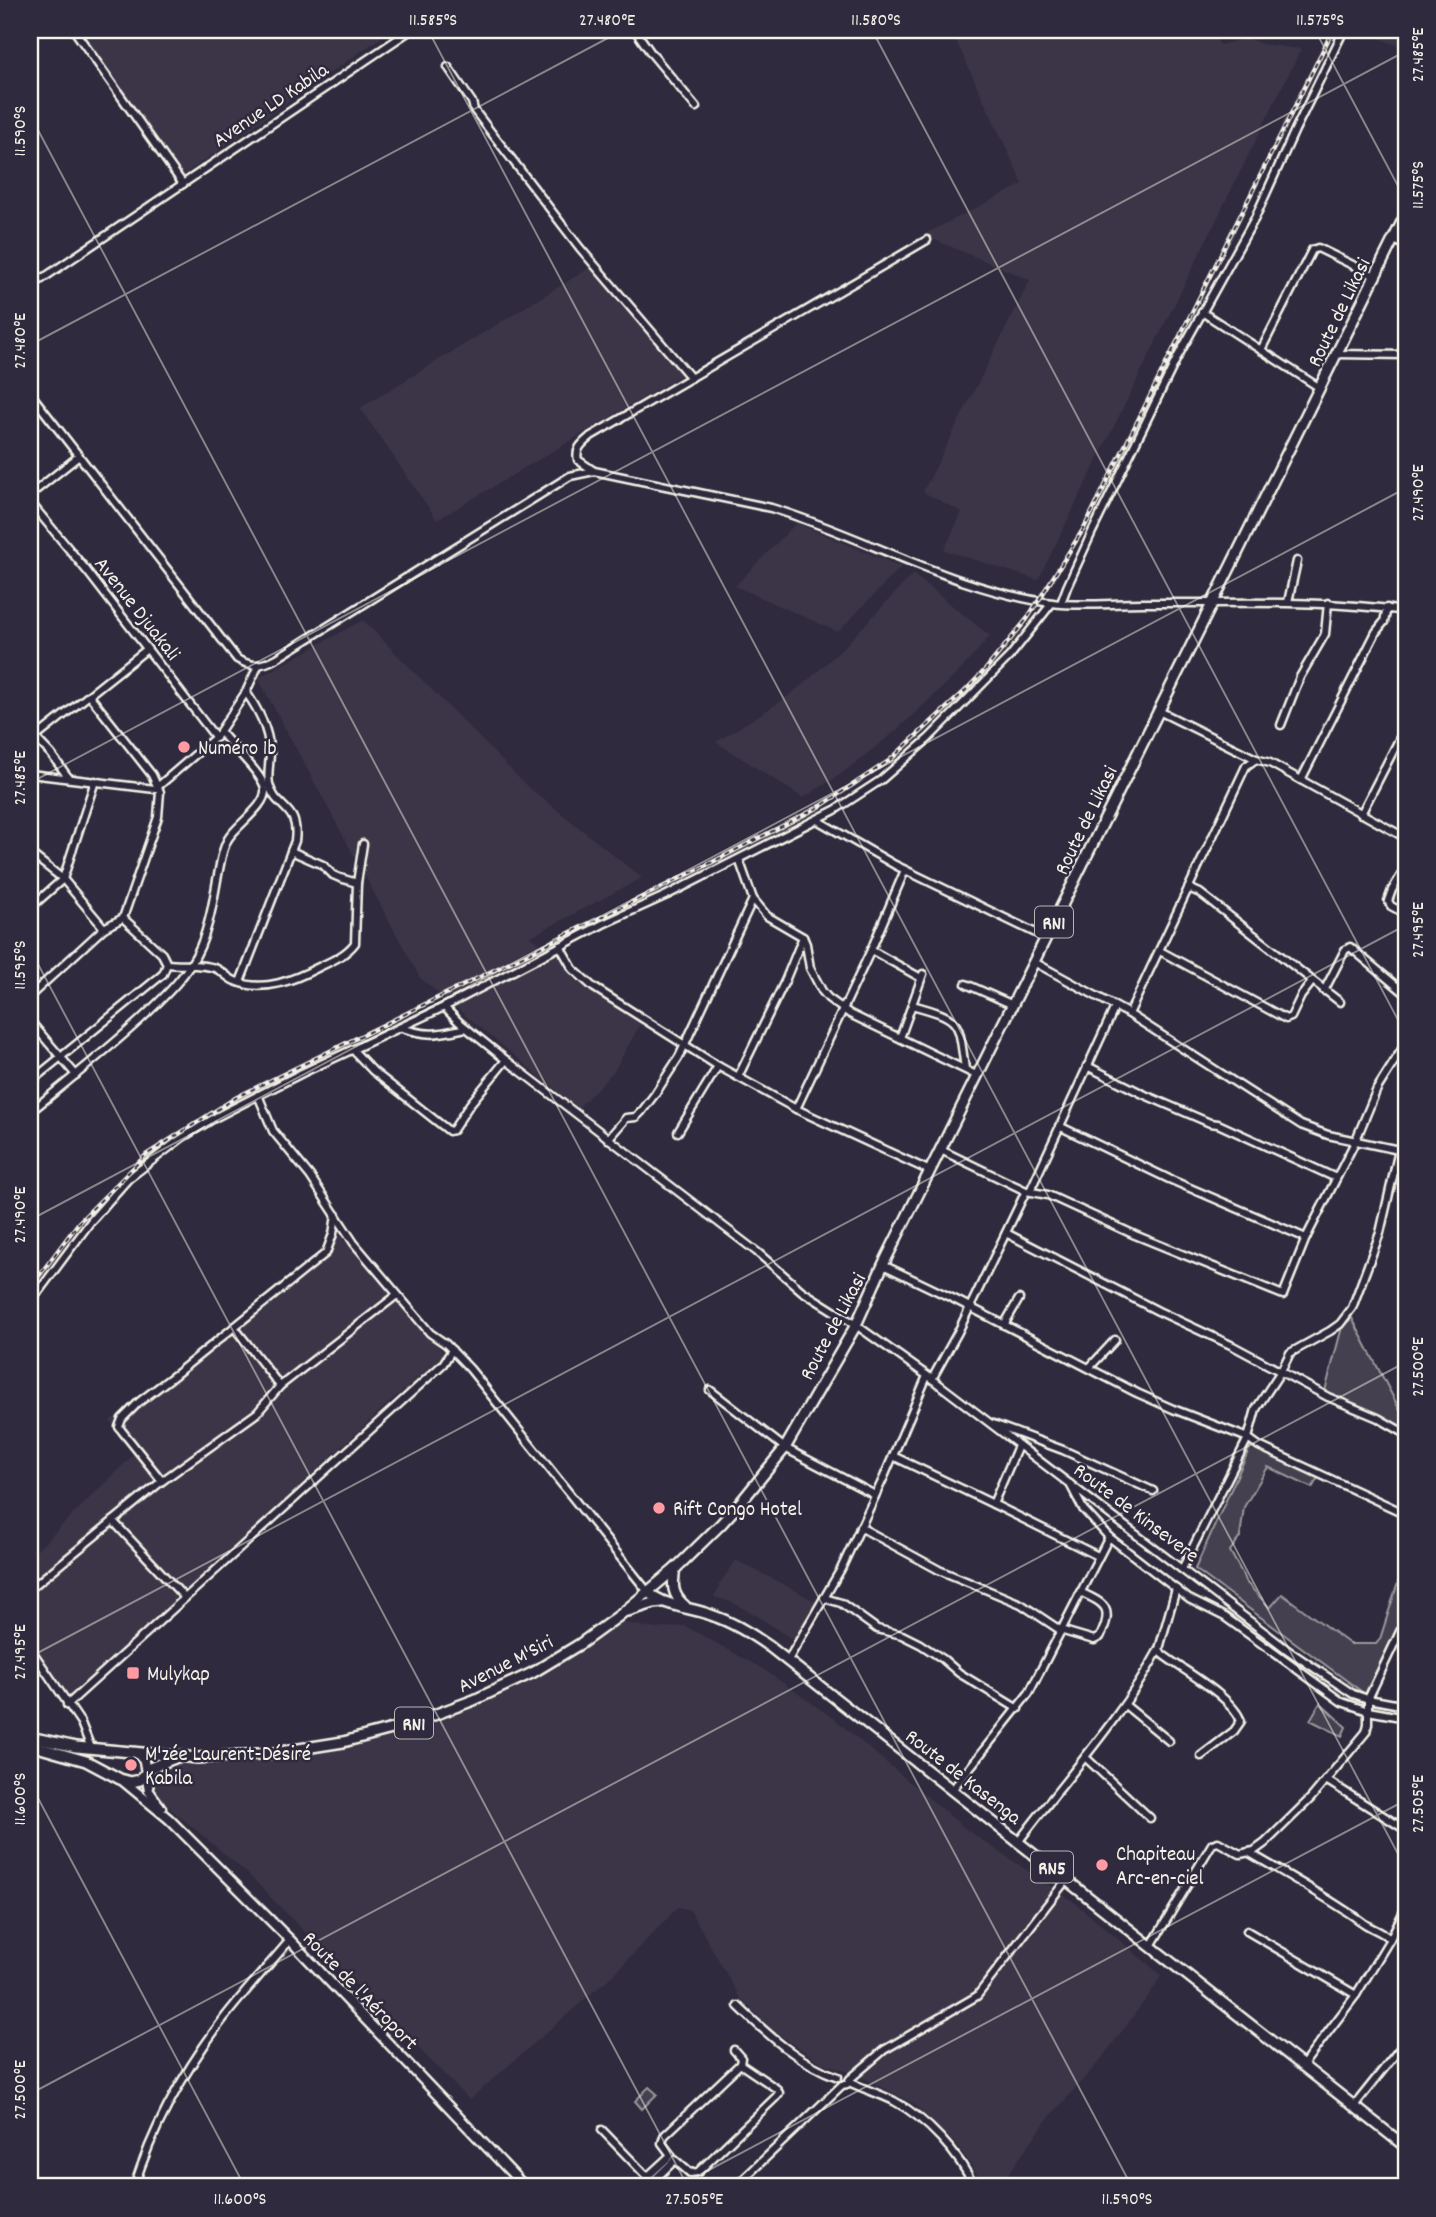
<svg xmlns="http://www.w3.org/2000/svg" width="1436" height="2217" font-family="Dekko,sans-serif">
	<style>
		.built { fill: #3b3647 }
		.green { fill: #454050; stroke: #9c989c; stroke-width: 2 }
		.lines { fill: none; stroke-linecap: round; stroke-linejoin: round }
		.minor-casing { stroke: #f4f1e8; stroke-width: 11 }
		.major-casing { stroke: #f4f1e8; stroke-width: 13 }
		.highway-casing { stroke: #f4f1e8; stroke-width: 14 }
		.minor { stroke: #2f2a3d; stroke-width: 6 }
		.major { stroke: #2f2a3d; stroke-width: 8 }
		.highway { stroke: #2f2a3d; stroke-width: 9 }
		.rail-casing { stroke: #f4f1e8; stroke-width: 4.5 }
		.rail { stroke: #2f2a3d; stroke-width: 2; stroke-dasharray: 5; stroke-linecap: butt }
		.ticks { fill: none; stroke: #f4f1e8; stroke-width: 2; stroke-opacity: 0.45 }
		.poi-dot { fill: #ff9aa2; stroke: #2f2a3d; stroke-width: 2.5 }
		.labels { text-anchor: middle; stroke-width: 5; stroke-linejoin: round; paint-order: stroke }
		.shield { fill: #2f2a3d; stroke: #b9b5b5; stroke-width: 2 }
		.shield-label { font-size: 19px; font-weight: bold; fill: #f4f1e8 }
		.street-label { font-size: 21px; fill: #f4f1e8; stroke: #2f2a3d }
		.poi-label { font-size: 21px; fill: #f4f1e8; stroke: #2f2a3d; text-anchor: start }
		.neatline { fill: none; stroke: #f4f1e8; stroke-width: 2.5 }
		.ticks-label { font-size: 18px; text-anchor: middle; fill: #f4f1e8 }
	</style>
	<rect width="100%" height="100%" fill="#2f2a3d"/>
	<filter id="ink" filterUnits="userSpaceOnUse"><feTurbulence type="fractalNoise" baseFrequency=".0143" numOctaves="2"/><feDisplacementMap in="SourceGraphic" scale="14" xChannelSelector="R" yChannelSelector="G"/><feConvolveMatrix kernelMatrix="1 2 1 2 8 2 1 2 1" color-interpolation-filters="sRGB"/></filter>
	<g filter="url(#ink)">
		<!-- built -->
		<g class="built">
			<polygon points="79,30 392,30 179,178"/>
			<polygon points="951,30 1212,30 1220,45 1247,38 1262,44 1301,49 1038,580 944,550 962,512 923,492 1030,280 923,235 1023,184"/>
			<polygon points="1359,30 1406,30 1406,49"/>
			<polygon points="591,267 683,374 437,520 360,408"/>
			<polygon points="796,523 901,567 838,632 735,586"/>
			<polygon points="913,574 990,636 961,670 897,730 840,775 803,798 716,742 783,700 808,680 840,651"/>
			<polygon points="363,620 526,785 642,878 530,937 646,1014 614,1071 578,1108 420,978 258,678"/>
			<polygon points="340,1236 445,1354 392,1400 69,1700 30,1638 30,1557 135,1453 110,1421"/>
			<polygon points="736,1560 815,1601 794,1641 756,1615 731,1602 714,1597 720,1587 718,1586"/>
			<polygon points="621,1622 655,1629 685,1626 763,1669 833,1718 967,1830 1074,1902 1161,1975 1155,1987 1098,2063 1046,2121 999,2187 986,2187 957,2145 913,2103 851,2072 822,2063 775,2032 740,1998 690,1910 678,1907 614,1974 469,2100 247,1873 153,1794 149,1782 152,1772 169,1762 196,1764 262,1761 327,1750 402,1733 453,1712 591,1641"/>
		</g>
		<!-- green -->
		<g class="green">
			<polygon points="1352,1318 1406,1422 1406,1435 1325,1391 1342,1327"/>
			<polygon points="1251,1445 1318,1478 1312,1488 1268,1467 1244,1507 1240,1537 1230,1551 1242,1573 1245,1581 1270,1608 1282,1594 1350,1644 1376,1644 1380,1639 1401,1573 1406,1577 1406,1610 1365,1694 1195,1569"/>
			<polygon points="1320,1703 1346,1727 1342,1736 1310,1720"/>
			<polygon points="649,2087 657,2094 642,2109 635,2101"/>
		</g>
		<g class="lines">
			<!-- minor casing -->
			<g class="minor-casing">
				<g id="minor">
					<polyline points="74,30 183,184"/>
					<polyline points="635,30 651,53 696,107"/>
					<polyline points="448,67 472,102 474,110 580,248 691,378"/>
					<polyline points="1393,240 1406,245"/>
					<polyline points="30,287 411,30"/>
					<polyline points="1202,312 1320,388"/>
					<polyline points="1261,350 1312,250 1318,248 1375,276"/>
					<polyline points="1336,354 1406,355"/>
					<polyline points="1402,355 1406,330"/>
					<path d="M30 393 237 659C252 668 262 666 277 658L570 476 594 471 771 508C865 536 953 590 1052 603 1081 607 1112 603 1142 603 1230 604 1318 599 1406 611"/>
					<path d="M594 471 578 460C575 448 583 443 591 436L927 240"/>
					<polyline points="30,495 79,456"/>
					<polyline points="30,502 87,571 216,738"/>
					<polyline points="1288,602 1297,561"/>
					<polyline points="1061,603 1067,587 1092,532 1178,356 1255,218 1295,130 1344,30"/>
					<polyline points="89,695 152,775 160,792 158,817 123,918"/>
					<polyline points="1159,711 1256,759"/>
					<polyline points="1281,725 1300,677 1325,634 1328,603"/>
					<polyline points="30,732 51,754 68,777"/>
					<polyline points="35,738 147,649"/>
					<polyline points="30,774 155,789 217,736"/>
					<polyline points="1301,780 1376,632 1384,622 1387,608"/>
					<polyline points="1361,814 1406,726"/>
					<polyline points="817,820 895,865 1046,938"/>
					<polyline points="291,851 323,865 333,875 340,878 357,883"/>
					<polyline points="30,853 63,879 104,928 123,918 162,954 167,964"/>
					<polyline points="739,859 753,899 767,916 803,937 806,944 810,968 822,991 828,998 850,1014 978,1076"/>
					<polyline points="1406,867 1392,890 1388,901 1391,906 1406,914"/>
					<polyline points="905,870 871,950 921,978"/>
					<polyline points="1187,891 1246,766 1256,759 1270,763 1406,838"/>
					<polyline points="30,908 63,879 95,781"/>
					<polyline points="560,946 573,969 593,987 718,1066 796,1109 930,1171"/>
					<polyline points="1160,951 1286,1019 1291,1017 1301,996 1312,982"/>
					<polyline points="1034,962 1129,1014 1301,1125 1328,1135 1399,1150"/>
					<path d="M167 964C182 966 203 963 217 969 223 972 228 978 235 981 263 993 294 980 319 967 332 961 346 955 355 943L357 883 363 844"/>
					<path d="M240 982 295 841C300 805 275 810 269 784 267 774 270 762 270 752 268 728 259 711 246 692"/>
					<polyline points="966,984 1013,1005"/>
					<polyline points="1324,991 1345,950 1350,947 1406,994"/>
					<polyline points="30,996 104,928"/>
					<path d="M912 1005C963 1019 958 1020 965 1069"/>
					<polyline points="444,1007 459,1022 506,1060 757,1252 802,1291 856,1325 932,1379 1289,1651 1353,1694 1368,1699 1406,1706"/>
					<polyline points="1129,1014 1187,891 1191,889 1200,893 1340,1002"/>
					<polyline points="30,1021 76,1075"/>
					<path d="M402 1028C430 1037 438 1034 466 1028"/>
					<polyline points="900,1038 923,974"/>
					<polyline points="353,1050 373,1071 449,1131 453,1130 470,1104 506,1060"/>
					<polyline points="1087,1066 1145,1095 1210,1123 1218,1124 1336,1178"/>
					<polyline points="738,1077 785,981 803,937"/>
					<polyline points="30,1082 163,974 167,964"/>
					<polyline points="258,1095 273,1131 310,1176 354,1243 430,1333 446,1344 470,1369 648,1592"/>
					<polyline points="796,1109 871,950"/>
					<path d="M30 1112C67 1082 105 1052 140 1020 163 998 187 977 200 947 209 926 213 903 217 880 220 867 221 851 228 839 236 825 267 806 265 789 264 775 230 745 220 731L246 692 258 666"/>
					<polyline points="1059,1126 1169,1179 1306,1238"/>
					<polyline points="678,1132 718,1066"/>
					<polyline points="608,1139 626,1118 636,1117 642,1111 655,1094 679,1057 753,899"/>
					<polyline points="941,1150 1026,1191 1048,1195 1135,1235 1283,1295 1306,1238 1355,1142 1377,1089 1406,1043"/>
					<polyline points="1030,1191 1115,1007"/>
					<polyline points="1006,1233 1158,1311 1233,1346 1328,1397 1378,1418 1406,1434"/>
					<polyline points="883,1265 954,1299 1137,1393 1173,1409 1248,1438 1259,1446 1406,1514"/>
					<polyline points="30,1303 91,1221 128,1179 183,1137 216,1117 302,1073 444,1007 603,924 667,895 835,810 881,780 928,739 1010,656 1052,603"/>
					<polyline points="1004,1325 1019,1299"/>
					<polyline points="1089,1368 1115,1340"/>
					<polyline points="932,1379 958,1332 1026,1191"/>
					<polyline points="280,1386 397,1295"/>
					<polyline points="710,1390 785,1448 875,1495"/>
					<polyline points="993,1424 1063,1450 1153,1491"/>
					<polyline points="893,1456 993,1504 1018,1446"/>
					<polyline points="162,1481 122,1431 119,1427 122,1419 139,1402 176,1374 326,1253 333,1234 336,1215"/>
					<polyline points="1070,1484 1083,1509 1109,1537 1189,1599 1225,1617 1342,1702 1368,1711 1406,1718"/>
					<polyline points="993,1504 1098,1556"/>
					<polyline points="113,1521 184,1597"/>
					<path d="M860 1527 939 1570 1021 1604 1060 1630 1094 1640 1100 1637C1114 1608 1106 1604 1080 1592"/>
					<polyline points="1182,1569 1248,1438 1256,1409 1281,1371 1290,1353 1330,1331 1340,1324 1352,1308 1380,1233 1399,1150 1406,1150"/>
					<polyline points="30,1589 162,1481 257,1413 280,1386 234,1327"/>
					<path d="M1176 1589 1159 1649 1162 1654C1182 1670 1232 1696 1241 1721L1234 1731 1201 1756"/>
					<polyline points="824,1598 841,1603 877,1629 902,1635 920,1644 943,1659 959,1673 1018,1709"/>
					<polyline points="30,1648 81,1723 91,1748"/>
					<polyline points="788,1660 841,1569 884,1477 927,1376"/>
					<polyline points="67,1705 443,1364 452,1350"/>
					<polyline points="1125,1705 1169,1741"/>
					<polyline points="1085,1757 1150,1818"/>
					<polyline points="1326,1780 1406,1830"/>
					<polyline points="952,1790 1029,1693 1109,1537"/>
					<path d="M1019 1841C1066 1778 1121 1719 1159 1649"/>
					<path d="M1248 1852C1287 1875 1326 1896 1362 1922 1371 1929 1382 1931 1390 1939"/>
					<polyline points="1247,1931 1356,1995"/>
					<polyline points="1151,1946 1212,1844 1218,1842 1240,1854 1254,1851 1265,1843 1311,1798 1366,1732 1368,1724 1368,1699 1406,1619"/>
					<path d="M738 2006C767 2034 798 2063 838 2077"/>
					<polyline points="734,2050 741,2058 740,2064"/>
					<polyline points="1303,2065 1356,1995 1390,1939 1406,1907"/>
					<path d="M849 2082C864 2089 880 2094 894 2101 926 2118 960 2154 974 2187"/>
					<polyline points="1354,2106 1406,2041"/>
					<polyline points="602,2130 657,2187"/>
					<polyline points="647,2177 671,2155 662,2143 664,2136 740,2064 777,2089 779,2093 776,2097 698,2172 690,2173 675,2160 652,2182"/>
					<path d="M134 2187C153 2127 186 2068 224 2018 245 1991 268 1966 290 1940"/>
					<polyline points="735,2187 842,2085 847,2084 850,2079 884,2050 977,1996 1067,1879"/>
				</g>
			</g>
			<!-- major casing -->
			<g class="major-casing">
				<g id="major">
					<polyline points="136,1752 144,1761 149,1791 161,1808"/>
					<polyline points="123,1781 169,1819 290,1940 525,2187"/>
				</g>
			</g>
			<!-- highway casing -->
			<g class="highway-casing">
				<g id="highway">
					<path d="M675 1569C672 1585 672 1595 685 1606"/>
					<path d="M648 1592C665 1607 690 1607 711 1615 732 1622 752 1634 770 1647L1406 2147"/>
					<polyline points="628,1611 654,1603 662,1602"/>
					<polyline points="30,1737 76,1747 198,1758 274,1753 343,1742 407,1725 474,1700 532,1673 580,1644 620,1615 675,1569 721,1524 741,1502 785,1448 856,1325 883,1265 1406,214"/>
					<polyline points="30,1745 86,1761 120,1779 131,1782 140,1780 150,1768 177,1757"/>
				</g>
			</g>
			<!-- minor -->
			<use href="#minor" class="minor"/>
			<!-- major -->
			<use href="#major" class="major"/>
			<!-- highway -->
			<use href="#highway" class="highway"/>
			<!-- rail casing -->
			<g class="rail-casing">
				<polyline id="rail" points="30,1288 79,1222 146,1155 237,1097 699,869 821,806 890,760 963,693 986,669 1027,619 1084,528 1333,30"/>
			</g>
			<!-- rail -->
			<use href="#rail" class="rail"/>
		</g>
	</g>
	<!-- ticks -->
	<path class="ticks" d="M428 30 1406 1869M872 30 1406 1035M1315 30 1406 201M30 115 1132 2187M30 345 623 30M30 783 1406 51M30 949 688 2187M30 1220 1406 488M30 1657 1406 925M30 1783 245 2187M30 2094 1406 1362M677 2187 1406 1800"/>
	<!-- markers -->
	<g class="poi-dot">
		<circle cx="184" cy="747" r="7"/>
		<circle cx="659" cy="1508" r="7"/>
		<rect x="126" y="1666" width="14" height="14" rx="3.5"/>
		<circle cx="131" cy="1765" r="7"/>
		<circle cx="1102" cy="1865" r="7"/>
	</g>
	<g class="labels">
		<!-- shield labels -->
		<g class="shield">
			<rect x="1035" y="906.5" width="38" height="31" rx="5"/>
			<rect x="395" y="1707.5" width="38" height="31" rx="5"/>
			<rect x="1031" y="1851.5" width="42" height="31" rx="5"/>
		</g>
		<g class="shield-label">
			<text x="1054" y="929">RN1</text>
			<text x="414" y="1730">RN1</text>
			<text x="1052" y="1874">RN5</text>
		</g>
		<!-- street labels -->
		<g class="street-label">
			<text transform="translate(270 104) rotate(-34)" y="7">Avenue LD Kabila</text>
			<text transform="translate(1338 312) rotate(-64)" y="7">Route de Likasi</text>
			<text transform="translate(138 608) rotate(52)" y="7">Avenue Djuakali</text>
			<text transform="translate(1085 820) rotate(-64)" y="7">Route de Likasi</text>
			<text transform="translate(832 1326) rotate(-62)" y="7">Route de Likasi</text>
			<text transform="translate(1137 1512) rotate(37)" y="7">Route de Kinsevere</text>
			<text transform="translate(505 1663) rotate(-27)" y="7">Avenue M'Siri</text>
			<text transform="translate(964 1776) rotate(38)" y="7">Route de Kasenga</text>
			<text transform="translate(361 1990) rotate(46)" y="7">Route de l'Aéroport</text>
		</g>
		<!-- poi labels -->
		<g class="poi-label">
			<text x="198" y="754">Numéro 1b</text>
			<text x="673" y="1515">Rift Congo Hotel</text>
			<text x="147" y="1680">Mulykap</text>
			<text x="145" y="1760">M'zée Laurent-Désiré<tspan x="145" dy="24">Kabila</tspan></text>
			<text x="1116" y="1860">Chapiteau<tspan x="1116" dy="24">Arc-en-ciel</tspan></text>
		</g>
	</g>
	<!-- margin -->
	<rect width="1436" height="2217" fill="none" stroke="#2f2a3d" stroke-width="77"/>
	<rect x="38" y="38" width="1360" height="2140" class="neatline"/>
	<g class="ticks-label">
		<text x="433" y="25">11.585°S</text>
		<text x="607" y="25">27.480°E</text>
		<text x="876" y="25">11.580°S</text>
		<text x="1320" y="25">11.575°S</text>
		<text transform="translate(1417 55) rotate(-90)" y="6">27.485°E</text>
		<text transform="translate(19 131) rotate(-90)" y="6">11.590°S</text>
		<text transform="translate(1417 185) rotate(-90)" y="6">11.575°S</text>
		<text transform="translate(19 341) rotate(-90)" y="6">27.480°E</text>
		<text transform="translate(1417 493) rotate(-90)" y="6">27.490°E</text>
		<text transform="translate(19 778) rotate(-90)" y="6">27.485°E</text>
		<text transform="translate(1417 930) rotate(-90)" y="6">27.495°E</text>
		<text transform="translate(19 965) rotate(-90)" y="6">11.595°S</text>
		<text transform="translate(19 1215) rotate(-90)" y="6">27.490°E</text>
		<text transform="translate(1417 1367) rotate(-90)" y="6">27.500°E</text>
		<text transform="translate(19 1652) rotate(-90)" y="6">27.495°E</text>
		<text transform="translate(19 1799) rotate(-90)" y="6">11.600°S</text>
		<text transform="translate(1417 1804) rotate(-90)" y="6">27.505°E</text>
		<text transform="translate(19 2090) rotate(-90)" y="6">27.500°E</text>
		<text x="240" y="2204">11.600°S</text>
		<text x="694" y="2204">27.505°E</text>
		<text x="1127" y="2204">11.590°S</text>
	</g>
</svg>
